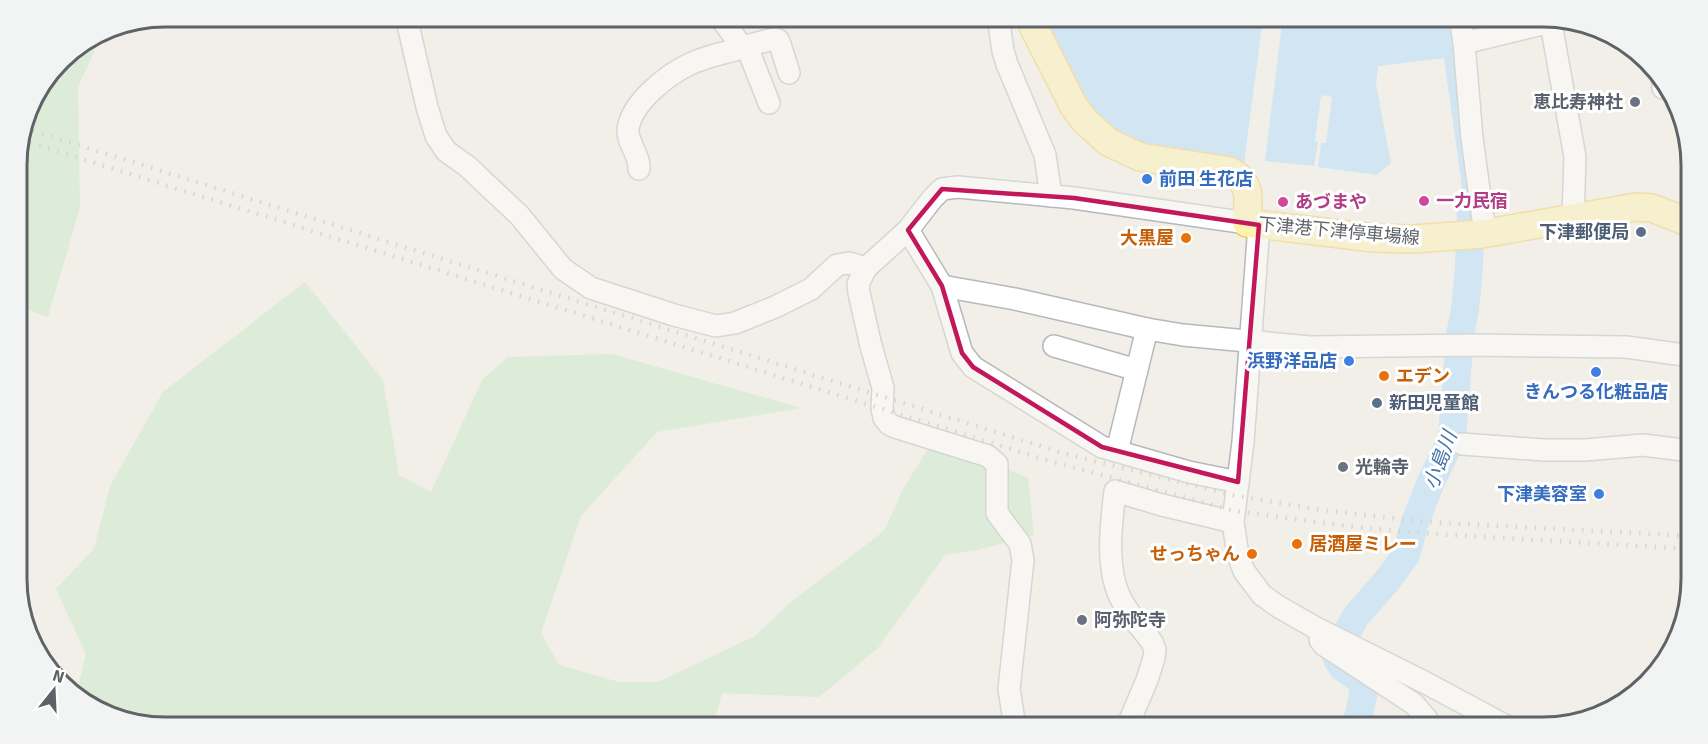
<svg xmlns="http://www.w3.org/2000/svg" width="1708" height="744" font-family="Signika,'Noto Sans JP',sans-serif">
	<style>
		.green { fill: #c5e8c5 }
		.water { fill: #aadaff }
		.lines { fill: none; stroke-linecap: round; stroke-linejoin: round }
		.river { stroke: #aadaff; stroke-width: 28 }
		.minor-casing { stroke: #b5b8bc; stroke-width: 24 }
		.major-casing { stroke: #f2c960; stroke-width: 30 }
		.minor { stroke: #fff; stroke-width: 21 }
		.major { stroke: #fff2af; stroke-width: 27 }
		.rail { stroke: #b6b7b8; stroke-width: 4.5; stroke-dasharray: 1.5 8; stroke-linecap: butt }
		.marked { fill: none; stroke: #c2185b; stroke-width: 4.5; stroke-linejoin: round }
		.worship-dot { fill: #6b7280; stroke: #fff; stroke-width: 2 }
		.shop-dot { fill: #3f7fe0; stroke: #fff; stroke-width: 2 }
		.hotel-dot { fill: #d1479c; stroke: #fff; stroke-width: 2 }
		.service-dot { fill: #5c6f8a; stroke: #fff; stroke-width: 2 }
		.food-dot { fill: #e8710a; stroke: #fff; stroke-width: 2 }
		.labels { text-anchor: middle; stroke-width: 6; stroke-linejoin: round; paint-order: stroke }
		.worship-label { font-size: 18px; font-weight: bold; fill: #5b616d; stroke: #fff; text-anchor: start }
		.shop-label { font-size: 18px; font-weight: bold; fill: #366cbe; stroke: #fff; text-anchor: end }
		.hotel-label { font-size: 18px; font-weight: bold; fill: #b23c85; stroke: #fff; text-anchor: start }
		.street-label { font-size: 18px; fill: #5f6368; stroke: #fff }
		.service-label { font-size: 18px; font-weight: bold; fill: #4e5e75; stroke: #fff; text-anchor: end }
		.food-label { font-size: 18px; font-weight: bold; fill: #c56008; stroke: #fff; text-anchor: end }
		.water-label { font-size: 20px; font-style: italic; fill: #4174aa; stroke: #fff }
		.rim { fill: none; stroke: #5f6368; stroke-width: 3 }
	</style>
	<rect width="100%" height="100%" fill="#f1efe8"/>
	<!-- green -->
	<g class="green">
		<polygon points="104,30 78,87 80,207 48,317 17,306 17,155 32,100 67,54"/>
		<polygon points="305,282 383,380 399,475 431,492 482,380 508,357 612,354 801,408 657,432 581,516 541,633 559,665 619,682 658,682 755,636 792,601 884,531 903,489 934,439 1028,478 1034,535 977,550 945,555 878,648 819,697 722,693 713,727 574,727 518,717 496,727 165,727 109,716 77,692 86,654 56,589 94,549 110,486 163,392"/>
	</g>
	<!-- water -->
	<g class="water">
		<polygon points="1039,17 1263,17 1244,164 1165,154 1133,144 1095,117"/>
		<polygon points="1283,17 1455,17 1479,228 1468,230 1444,58 1378,66 1376,84 1391,163 1377,175 1318,167 1321,143 1326,143 1332,97 1321,95 1315,141 1318,142 1314,166 1265,161"/>
	</g>
	<g class="lines">
		<!-- river -->
		<polyline class="river" points="1354,727 1359,715 1364,690 1360,680 1342,667 1337,659 1339,647 1356,616 1386,582 1406,555 1414,525 1430,484 1452,438 1460,335 1465,310 1469,267 1471,211"/>
		<!-- minor casing -->
		<g class="minor-casing">
			<g id="minor">
				<polyline points="406,16 427,107 436,136 446,151 467,166 520,216 563,269 591,288 674,315 716,326 735,323 775,307 811,289 837,265 849,263 866,268 908,230 932,199 942,189 958,187 1074,198 1247,223"/>
				<polyline points="719,16 743,48"/>
				<polyline points="998,16 1003,51 1007,64 1045,155 1051,196"/>
				<polyline points="1460,16 1464,43 1472,138 1485,234"/>
				<polyline points="1550,18 1575,157 1573,217"/>
				<polyline points="1464,43 1550,22"/>
				<polyline points="747,47 769,103"/>
				<polyline points="1663,88 1663,80"/>
				<path d="M639 169C640 155 627 143 628 129 632 102 667 75 690 64 704 57 720 54 735 50 748 46 761 41 775 39L778 40 780 44 789 73"/>
				<polyline points="1259,225 1243,442 1233,522 1238,555 1244,571 1262,595 1279,607 1316,628 1426,683 1508,727"/>
				<polyline points="908,230 942,286 962,353 973,367 1102,447 1189,472 1238,482"/>
				<polyline points="866,268 858,284 859,293 871,346 883,388 882,408 884,418 889,424 895,427 988,456 997,464 997,513 1020,544 1023,560 1009,689 1015,727"/>
				<polyline points="942,286 1015,299 1147,329 1183,335 1310,347 1476,345 1626,347 1691,356"/>
				<polyline points="1054,346 1137,370"/>
				<polyline points="1462,444 1544,450 1585,450 1643,445 1691,451"/>
				<polyline points="1117,451 1147,329"/>
				<polyline points="1320,640 1324,645 1414,704 1426,718 1431,727"/>
				<path d="M1127 727 1147 680 1154 658 1155 650 1152 642C1142 629 1130 616 1122 601 1105 571 1111 524 1115 491L1162 505 1233 522"/>
			</g>
		</g>
		<!-- major casing -->
		<g class="major-casing">
			<path id="major" d="M1028 16 1073 105 1084 120 1108 142 1140 157 1230 171C1253 184 1248 200 1247 223L1374 238 1413 239 1482 234 1636 207 1652 208 1690 223"/>
		</g>
		<!-- minor -->
		<use href="#minor" class="minor"/>
		<!-- major -->
		<use href="#major" class="major"/>
		<!-- rail -->
		<g class="rail">
			<polyline points="24,128 1066,454 1237,496 1321,510 1425,522 1691,536"/>
			<polyline points="21,140 1046,460 1235,511 1354,527 1434,534 1691,549"/>
		</g>
	</g>
	<!-- marked area -->
	<path d="M0 0H1708V744H0ZM942 189 1074 198 1259 225 1238 482 1102 447 973 367 962 353 942 286 908 230Z" fill="#f1efe8" fill-opacity=".55" fill-rule="evenodd"/>
	<path class="marked" d="M942 189 1074 198 1259 225 1238 482 1102 447 973 367 962 353 942 286 908 230Z"/>
	<!-- markers -->
	<g class="worship-dot">
		<circle cx="1635" cy="102" r="6"/>
		<circle cx="1343" cy="467" r="6"/>
		<circle cx="1082" cy="620" r="6"/>
	</g>
	<g class="shop-dot">
		<circle cx="1147" cy="179" r="6"/>
		<circle cx="1349" cy="361" r="6"/>
		<circle cx="1596" cy="372" r="6"/>
		<circle cx="1599" cy="494" r="6"/>
	</g>
	<g class="hotel-dot">
		<circle cx="1424" cy="201" r="6"/>
		<circle cx="1283" cy="202" r="6"/>
	</g>
	<g class="service-dot">
		<circle cx="1641" cy="232" r="6"/>
		<circle cx="1377" cy="403" r="6"/>
	</g>
	<g class="food-dot">
		<circle cx="1186" cy="238" r="6"/>
		<circle cx="1384" cy="376" r="6"/>
		<circle cx="1297" cy="544" r="6"/>
		<circle cx="1252" cy="554" r="6"/>
	</g>
	<g class="labels">
		<!-- worship labels -->
		<g class="worship-label">
			<text x="1623" y="108" text-anchor="end">恵比寿神社</text>
			<text x="1355" y="473">光輪寺</text>
			<text x="1094" y="626">阿弥陀寺</text>
		</g>
		<!-- shop labels -->
		<g class="shop-label">
			<text x="1159" y="185" text-anchor="start">前田 生花店</text>
			<text x="1337" y="367">浜野洋品店</text>
			<text x="1596" y="398" text-anchor="middle">きんつる化粧品店</text>
			<text x="1587" y="500">下津美容室</text>
		</g>
		<!-- hotel labels -->
		<g class="hotel-label">
			<text x="1436" y="207">一力民宿</text>
			<text x="1295" y="208">あづまや</text>
		</g>
		<!-- street labels -->
		<g class="street-label">
			<text transform="translate(1339 231) rotate(5)" y="6">下津港下津停車場線</text>
		</g>
		<!-- service labels -->
		<g class="service-label">
			<text x="1629" y="238">下津郵便局</text>
			<text x="1389" y="409" text-anchor="start">新田児童館</text>
		</g>
		<!-- food labels -->
		<g class="food-label">
			<text x="1174" y="244">大黒屋</text>
			<text x="1396" y="382" text-anchor="start">エデン</text>
			<text x="1309" y="550" text-anchor="start">居酒屋ミレー</text>
			<text x="1240" y="560">せっちゃん</text>
		</g>
		<!-- water labels -->
		<g class="water-label">
			<text transform="translate(1440 460) rotate(-70)" y="7">小島川</text>
		</g>
	</g>
	<!-- crop -->
	<path d="M0 0H1708V744H0ZM165 27H1543A138 138 0 0 1 1681 165V579A138 138 0 0 1 1543 717H165A138 138 0 0 1 27 579V165A138 138 0 0 1 165 27Z" fill="#f2f3f3" fill-rule="evenodd"/>
	<path class="rim" d="M165 27H1543A138 138 0 0 1 1681 165V579A138 138 0 0 1 1543 717H165A138 138 0 0 1 27 579V165A138 138 0 0 1 165 27Z"/>
	<!-- north arrow -->
	<g transform="translate(54 690) rotate(18)" stroke="#ffffff" stroke-width="4.5" paint-order="stroke">
	<path d="M0-4.5L10 22L0 15L-10 22Z" fill="#5f6368"/>
	<text y="-9" font-size="16" font-weight="bold" text-anchor="middle" fill="#5f6368">N</text>
	</g>
</svg>
